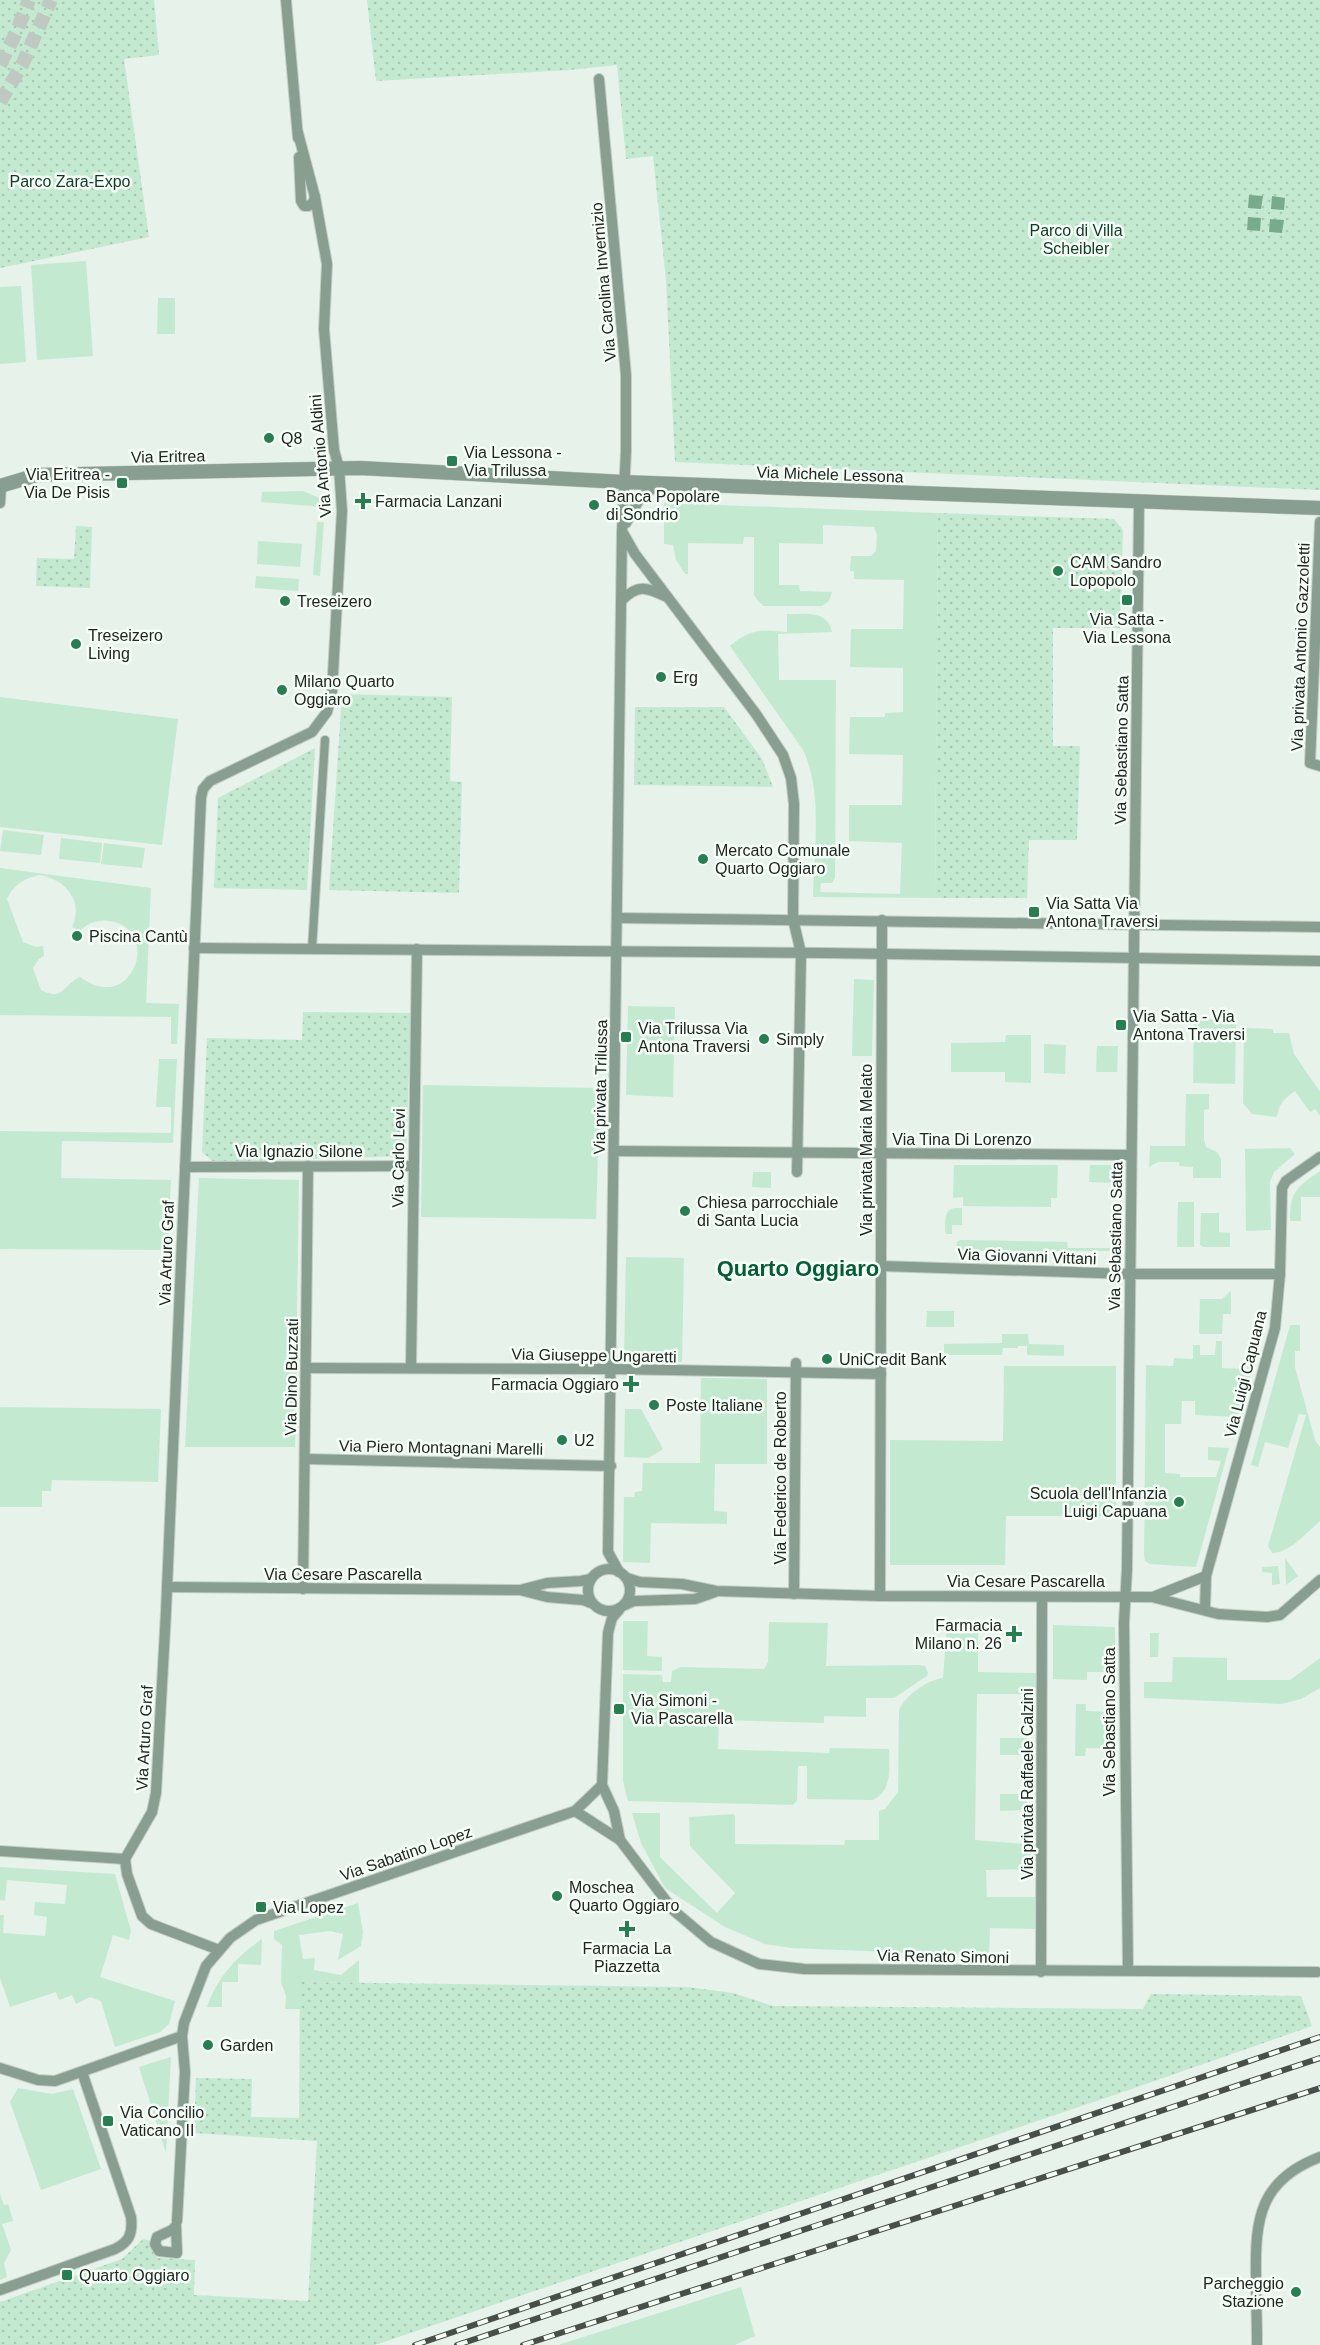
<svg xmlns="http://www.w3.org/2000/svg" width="1320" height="2345" font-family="Helvetica,sans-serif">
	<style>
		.green { fill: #c4e9d1; fill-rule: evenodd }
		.park { fill: url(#park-dots) }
		.water { fill: #78ab8b }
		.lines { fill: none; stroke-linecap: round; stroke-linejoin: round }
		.tertiary-tunnel { stroke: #bfc9c2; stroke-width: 14; stroke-dasharray: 14 7; stroke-linecap: butt }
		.pedestrian-casing { stroke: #c3cdc6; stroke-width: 10 }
		.minor-casing { stroke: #c3cdc6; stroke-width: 12 }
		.tertiary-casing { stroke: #c3cdc6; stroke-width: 15 }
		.pedestrian { stroke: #889e90; stroke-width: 8 }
		.minor { stroke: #889e90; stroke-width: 10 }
		.tertiary { stroke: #889e90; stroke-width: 14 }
		.rail-casing { stroke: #484e4a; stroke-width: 6 }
		.rail { stroke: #f5fff8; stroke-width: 4; stroke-dasharray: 11; stroke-linecap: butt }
		.poi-dot { fill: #297e51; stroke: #f5fff8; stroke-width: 2 }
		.labels { text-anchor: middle; stroke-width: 5; stroke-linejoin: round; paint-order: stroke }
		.park-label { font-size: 16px; fill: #103a23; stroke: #f5fff8 }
		.street-label { font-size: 16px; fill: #222623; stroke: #f5fff8 }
		.poi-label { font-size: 16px; fill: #222623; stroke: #f5fff8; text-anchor: start }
		.district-label { font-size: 22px; font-weight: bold; fill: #045d36; stroke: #f5fff8 }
	</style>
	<defs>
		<pattern id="park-dots" width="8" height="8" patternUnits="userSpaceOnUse" patternTransform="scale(1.5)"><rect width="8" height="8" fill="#c4e9d1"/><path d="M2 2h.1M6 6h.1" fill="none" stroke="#a8c8b3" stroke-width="1.8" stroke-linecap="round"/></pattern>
	</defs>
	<rect width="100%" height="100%" fill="#e6f2ea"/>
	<!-- green -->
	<g class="green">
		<polygon points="86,261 93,356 37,360 31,265"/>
		<polygon points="21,286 26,362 0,364 0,287"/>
		<polygon points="158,298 175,298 175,334 157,334"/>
		<polygon points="303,491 317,497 325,498 325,507 261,502 262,492"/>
		<path d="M664 503 938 513 935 898 813 897C814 851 823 791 803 750L730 646C751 628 761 630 787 632V614C805 614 828 610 832 632L778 634 779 680H836L835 878 832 883H821L820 892 900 894 902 843 849 841V805H902L903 755 849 754 850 717H885V713L903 712V668L850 667 851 629H903L904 580 854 579V571H850L851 556H871L876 551 877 535 874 527 823 525V544L779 543V585H799L800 591 832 592 829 601 822 606H764L759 602 754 595V537H744L743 544 688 543V574H685L676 560 673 545 664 544Z"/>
		<polygon points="317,522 324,522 320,576 313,575"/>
		<polygon points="258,541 302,544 300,567 257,564"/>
		<polygon points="256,576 299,579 298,591 255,588"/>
		<polygon points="0,697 178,719 162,845 0,827"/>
		<polygon points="3,830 44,835 41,855 0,851"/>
		<polygon points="61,838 102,843 100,863 59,859"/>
		<polygon points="104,843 145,848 142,868 101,864"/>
		<path d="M0 868 151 888 146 1003 179 1004 177 1044H171V1017L0 1015ZM40 875C66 880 84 901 72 927L80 931C87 923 99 919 110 921 163 930 132 1016 80 977 64 984 63 1002 41 990L33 968 39 959 44 956 43 946 36 947 23 942 7 899C13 885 26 877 40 875Z"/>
		<polygon points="854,979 874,980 872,1056 852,1056"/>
		<polygon points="628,1006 675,1007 673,1097 626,1095"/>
		<polygon points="1194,1019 1236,1020 1235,1084 1193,1083"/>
		<path d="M1244 1028 1273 1029V1033H1289L1294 1054 1320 1092V1116L1315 1109 1310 1112 1295 1091C1284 1099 1279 1103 1277 1117L1252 1114 1243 1103Z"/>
		<polygon points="1006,1035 1031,1035 1031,1083 1005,1082 1005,1072 951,1072 951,1043 1005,1042"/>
		<polygon points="1044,1044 1066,1045 1065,1074 1044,1073"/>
		<polygon points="1097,1046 1118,1046 1117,1072 1096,1072"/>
		<polygon points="159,1059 177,1059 173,1143 62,1141 61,1178 171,1180 168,1250 0,1249 0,1131 171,1133 171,1107 156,1107"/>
		<polygon points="423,1085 600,1088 596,1219 421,1217"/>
		<polygon points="1186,1094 1209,1094 1209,1109 1204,1110 1204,1140 1206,1147 1217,1152 1221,1159 1221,1178 1193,1178 1193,1167 1179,1166 1179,1162 1158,1162 1149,1167 1150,1146 1185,1146"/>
		<polygon points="1290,1148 1295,1154 1274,1172 1270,1182 1271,1230 1246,1231 1245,1149"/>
		<polygon points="954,1165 1058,1165 1057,1198 1051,1198 1051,1207 963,1206 963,1197 953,1198"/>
		<polygon points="1090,1165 1118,1165 1118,1183 1089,1182"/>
		<path d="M1320 1171V1197H1301V1221H1290C1290 1191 1296 1188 1320 1171Z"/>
		<polygon points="753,1172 771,1172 771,1188 752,1187"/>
		<polygon points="199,1178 299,1180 295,1447 185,1447"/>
		<polygon points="1178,1202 1194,1202 1194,1247 1177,1247"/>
		<path d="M954 1208H962V1225H952V1234H947L945 1232C946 1222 943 1211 954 1208Z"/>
		<polygon points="1201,1213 1219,1213 1219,1232 1230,1233 1230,1247 1203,1247 1200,1245"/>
		<polygon points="960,1240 1067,1242 1068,1248 1118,1248 1118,1251 956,1251 957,1242"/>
		<polygon points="626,1257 684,1258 682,1362 624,1361"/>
		<polygon points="1231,1291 1231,1314 1223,1314 1222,1334 1201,1334 1199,1333 1200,1299 1222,1299"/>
		<polygon points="927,1311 954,1311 954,1327 926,1327"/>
		<polygon points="1263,1315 1267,1317 1238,1417 1195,1415 1195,1401 1182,1401 1181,1424 1165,1424 1165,1473 1180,1474 1180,1477 1216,1477 1221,1461 1208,1460 1208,1447 1229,1448 1196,1567 1150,1564 1145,1561 1144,1555 1146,1365 1173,1366 1174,1358 1193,1359 1193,1345 1200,1345 1200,1355 1215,1355 1216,1341 1222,1341 1222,1368 1247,1369"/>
		<path d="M1290 1325H1300V1351H1295V1367L1315 1440 1320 1447V1521C1307 1532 1290 1553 1272 1553L1268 1546 1306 1415 1299 1414 1288 1448 1265 1442 1258 1467 1251 1465Z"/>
		<polygon points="1002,1334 1028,1334 1029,1344 1064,1345 1064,1356 1027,1355 1027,1346 1018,1346 1018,1348 1003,1348 1002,1355 944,1355 944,1344 1002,1343"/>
		<polygon points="1004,1366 1116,1366 1116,1516 1006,1516 1005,1565 890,1565 890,1440 1003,1441"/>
		<polygon points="701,1378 767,1379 767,1464 715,1464 714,1511 727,1512 727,1524 651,1523 650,1563 623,1562 624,1497 634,1497 635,1492 642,1491 643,1463 700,1463"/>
		<polygon points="0,1407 161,1409 158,1482 52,1480 51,1491 42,1491 42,1507 0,1507"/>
		<polygon points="625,1409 641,1409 663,1449 649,1458 624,1457"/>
		<polygon points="1285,1558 1298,1576 1286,1585"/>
		<polygon points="1278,1566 1280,1584 1272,1585 1272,1573 1262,1572 1262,1567"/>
		<polygon points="623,1621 648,1621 647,1656 662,1657 662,1671 623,1670"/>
		<path d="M769 1622 828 1623 826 1666 919 1665 925 1666 928 1673 927 1676 894 1698H866V1717L824 1716V1723L719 1720 718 1749 829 1753 830 1748 889 1749C889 1768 893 1790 873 1800L807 1799V1766H798L797 1801 793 1805 628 1801 623 1781V1674L662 1675 663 1682H671L672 1671 681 1667 764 1669 768 1662Z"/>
		<path d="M947 1624 978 1625V1672L1036 1673 1037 1694H977L975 1840 1037 1845 1034 1869 986 1870 987 1897H1035V1929L990 1928 989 1956 792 1948 765 1944 725 1927 665 1888 641 1843 632 1813H660V1857L717 1913 735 1893 690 1846 689 1817 733 1814 735 1816V1844L844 1845 845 1840H879V1811L885 1809 898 1792 899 1710C906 1695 927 1680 943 1678Z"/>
		<polygon points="1053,1625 1115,1627 1115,1672 1087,1672 1087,1680 1053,1679"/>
		<polygon points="1150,1633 1159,1633 1158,1657 1150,1657"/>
		<polygon points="1173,1657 1227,1658 1227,1680 1290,1680 1320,1658 1320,1688 1301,1699 1281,1704 1144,1698 1144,1682 1172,1682"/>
		<polygon points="1076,1704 1086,1704 1086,1711 1115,1712 1116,1749 1086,1748 1085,1756 1075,1756"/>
		<polygon points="1027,1738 1027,1755 1000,1755 1000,1738"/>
		<polygon points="1000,1794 1027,1794 1027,1810 1000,1811"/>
		<polygon points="0,1867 115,1874 131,1931 129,1940 113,1935 100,1977 175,2001 169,2024 160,2032 115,2047 101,2001 90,1997 76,2004 72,1995 59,2000 56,1992 10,2007 0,1978 0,1915 4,1915 3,1933 45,1936 47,1917 34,1915 35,1902 65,1904 67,1885 7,1880 5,1901 0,1900"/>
		<polygon points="358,1903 363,1932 361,1946 338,1960 343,1934 330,1931 299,1935 303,1959 315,1958 314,1970 341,1975 359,1960 359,1983 301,1982 300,2009 285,2009 286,1996 281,1982 282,1945 274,1939 274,1931"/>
		<path d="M262 1939 261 1965 238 1964V1982H222V2007H207C217 1977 237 1956 262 1939Z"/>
		<polygon points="171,2057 166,2153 139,2067"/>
		<polygon points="18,2088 52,2094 73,2089 101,2169 41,2190 10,2102"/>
		<polygon points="0,2194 4,2205 8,2204 13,2221 2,2224 11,2250 4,2263 7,2277 0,2280"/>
		<polygon points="741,2287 755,2336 735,2345 558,2345"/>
	</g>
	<!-- park -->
	<g class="park">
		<polygon points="0,0 154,0 159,55 124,59 149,237 0,268"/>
		<polygon points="367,0 1320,0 1320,490 675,462 666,280 653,156 626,159 617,65 569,70 376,81"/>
		<polygon points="938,513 1114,519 1123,530 1120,628 1053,628 1053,746 1080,746 1077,840 1029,840 1027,898 935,898"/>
		<polygon points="76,526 92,527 90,588 36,586 37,558 74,559"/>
		<polygon points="342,694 452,697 450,781 462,782 459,893 329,890"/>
		<polygon points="635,707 724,707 762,759 773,787 634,785"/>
		<polygon points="315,748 307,890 214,888 218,798"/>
		<polygon points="303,1012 411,1013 406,1156 214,1162 202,1152 207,1038 302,1040"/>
		<polygon points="300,1982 687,1987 733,1993 773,2006 1143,2009 1151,1994 1301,1996 1312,2026 1123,2092 375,2345 0,2345 0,2302 122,2259 143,2239 152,2241 157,2258 195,2260 194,2295 308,2301 317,2141 194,2133 196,2078 252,2079 251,2117 299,2118"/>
	</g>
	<!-- water -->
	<g class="water">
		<polygon points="1249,195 1263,196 1261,209 1248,208"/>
		<polygon points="1272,196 1285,198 1284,210 1271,209"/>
		<polygon points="1248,217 1261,218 1260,231 1247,230"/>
		<polygon points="1270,219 1284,220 1282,233 1269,232"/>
	</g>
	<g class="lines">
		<!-- tertiary-tunnel -->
		<g class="tertiary-tunnel">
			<polyline points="0,65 16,33 29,0"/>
			<polyline points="0,102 22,65 51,0"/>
		</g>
		<!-- pedestrian casing -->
		<g class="pedestrian-casing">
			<polyline id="pedestrian" points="312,949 325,740"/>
		</g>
		<!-- minor casing -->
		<g class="minor-casing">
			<g id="minor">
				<polyline points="286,0 298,138"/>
				<polyline points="599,79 626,375 626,451 622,532 608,1552 619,1572"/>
				<polyline points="299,157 301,201 304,206 308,206 313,203 315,197"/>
				<polyline points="0,503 1,486"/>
				<polyline points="1320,522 1310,763 1320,766"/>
				<polyline points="626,523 640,498 659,484"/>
				<polyline points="623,533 635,554 756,714 783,755 791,778 794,804 793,919 801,953 797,1172"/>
				<path d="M622 600C639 583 647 588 667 597"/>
				<polyline points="618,918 1320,927"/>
				<polyline points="194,948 826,953 1320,961"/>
				<polyline points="614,1151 1131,1155"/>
				<polyline points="185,1167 413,1166"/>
				<polyline points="881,1266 1129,1274 1280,1274"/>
				<polyline points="307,1368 612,1369 881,1374"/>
				<polyline points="411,1368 417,949"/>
				<polyline points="306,1459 611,1466"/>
				<circle cx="609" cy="1590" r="21"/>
				<polyline points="627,1578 640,1582 682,1584 716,1591 880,1596 1152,1597 1218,1614 1267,1617 1280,1615 1320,1580"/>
				<polyline points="167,1587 520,1590 547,1597 583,1600 591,1603"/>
				<polyline points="303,1589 308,1166"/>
				<polyline points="520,1590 547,1583 581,1581 591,1579"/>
				<polyline points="794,1594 796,1363"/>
				<polyline points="880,1596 882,920"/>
				<polyline points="1153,1597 1206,1576"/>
				<polyline points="625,1605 634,1601 695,1599 715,1592"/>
				<polyline points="1205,1609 1206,1576 1275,1328 1280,1274 1282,1188 1286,1181 1320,1157"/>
				<polyline points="619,1610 612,1618 608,1633 602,1785 614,1811 620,1840"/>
				<polyline points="575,1811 620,1840 673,1910 711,1942 759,1964 804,1969 1317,1972"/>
				<polyline points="0,1851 125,1859"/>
				<polyline points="125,1859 152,1812 156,1793 166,1612 201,798 203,789 210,781 312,732 327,712 332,692 342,511 339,468 334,450 324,329 327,264 315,197 298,133"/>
				<polyline points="125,1859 127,1874 142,1916 151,1924 219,1950"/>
				<polyline points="1128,1970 1124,1623 1127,1569 1139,503"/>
				<polyline points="1041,1972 1042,1597"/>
				<polyline points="0,2068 38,2080 55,2081 182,2036"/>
				<polyline points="177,2221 185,2072 182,2036 184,2023 206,1966 230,1938 256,1920 575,1811 602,1785"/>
				<polygon points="176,2226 177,2253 159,2251 155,2244 157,2237 172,2230"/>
				<path d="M0 2290 115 2249C129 2242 133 2234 131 2217L82 2072"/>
				<path d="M1257 2345C1257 2322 1256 2299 1256 2276 1255 2218 1260 2180 1320 2157"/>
			</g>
		</g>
		<!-- tertiary casing -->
		<g class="tertiary-casing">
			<polyline id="tertiary" points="0,486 37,475 360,468 623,482 1320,508"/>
		</g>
		<!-- pedestrian -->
		<use href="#pedestrian" class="pedestrian"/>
		<!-- minor -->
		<use href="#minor" class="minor"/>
		<!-- tertiary -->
		<use href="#tertiary" class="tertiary"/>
		<!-- rail casing -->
		<g class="rail-casing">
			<g id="rail">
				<polyline points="415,2345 1320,2037"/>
				<polyline points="457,2345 1320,2058"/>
				<polyline points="523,2345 1320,2088"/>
			</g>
		</g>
		<!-- rail -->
		<use href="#rail" class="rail"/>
	</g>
	<!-- markers -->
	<g class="poi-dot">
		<circle cx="269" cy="438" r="6"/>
		<rect x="446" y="455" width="12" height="12" rx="3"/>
		<rect x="116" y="477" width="12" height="12" rx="3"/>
		<path d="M360 492h6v6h6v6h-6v6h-6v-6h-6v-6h6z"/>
		<circle cx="594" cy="505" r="6"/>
		<circle cx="1058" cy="571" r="6"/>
		<rect x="1121" y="594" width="12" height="12" rx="3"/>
		<circle cx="285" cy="601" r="6"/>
		<circle cx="76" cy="644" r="6"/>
		<circle cx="661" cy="677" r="6"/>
		<circle cx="282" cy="690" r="6"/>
		<circle cx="703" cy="859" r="6"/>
		<rect x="1028" y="906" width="12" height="12" rx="3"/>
		<circle cx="77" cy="936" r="6"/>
		<rect x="1115" y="1019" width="12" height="12" rx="3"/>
		<rect x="620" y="1031" width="12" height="12" rx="3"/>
		<circle cx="764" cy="1039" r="6"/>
		<circle cx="685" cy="1211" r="6"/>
		<circle cx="827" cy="1359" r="6"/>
		<path d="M628 1375h6v6h6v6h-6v6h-6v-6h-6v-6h6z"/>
		<circle cx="654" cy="1405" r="6"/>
		<circle cx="562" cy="1440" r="6"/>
		<circle cx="1179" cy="1502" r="6"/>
		<path d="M1011 1625h6v6h6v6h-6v6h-6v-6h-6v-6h6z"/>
		<rect x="613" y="1703" width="12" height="12" rx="3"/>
		<circle cx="557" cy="1896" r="6"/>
		<rect x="255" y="1901" width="12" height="12" rx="3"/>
		<path d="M624 1920h6v6h6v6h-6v6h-6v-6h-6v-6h6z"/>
		<circle cx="208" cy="2045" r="6"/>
		<rect x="102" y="2115" width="12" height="12" rx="3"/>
		<rect x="61" y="2269" width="12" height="12" rx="3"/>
		<circle cx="1296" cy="2292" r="6"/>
	</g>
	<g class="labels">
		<!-- park labels -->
		<g class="park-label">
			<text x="70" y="187">Parco Zara-Expo</text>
			<text x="1076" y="236">Parco di Villa<tspan x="1076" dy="18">Scheibler</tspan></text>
		</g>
		<!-- street labels -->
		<g class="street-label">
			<text transform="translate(603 282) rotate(-95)" y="6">Via Carolina Invernizio</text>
			<text transform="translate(168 456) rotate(-1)" y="6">Via Eritrea</text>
			<text transform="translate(320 456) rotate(-95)" y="6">Via Antonio Aldini</text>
			<text transform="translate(830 474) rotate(2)" y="6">Via Michele Lessona</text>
			<text transform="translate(1300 647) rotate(-88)" y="6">Via privata Antonio Gazzoletti</text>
			<text transform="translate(1121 750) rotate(-89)" y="6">Via Sebastiano Satta</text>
			<text transform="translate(600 1087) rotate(-89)" y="6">Via privata Trilussa</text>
			<text x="962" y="1145">Via Tina Di Lorenzo</text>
			<text transform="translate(866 1150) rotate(-90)" y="6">Via privata Maria Melato</text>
			<text x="299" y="1157">Via Ignazio Silone</text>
			<text transform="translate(398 1158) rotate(-89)" y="6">Via Carlo Levi</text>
			<text transform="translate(1115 1236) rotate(-89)" y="6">Via Sebastiano Satta</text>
			<text transform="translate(166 1253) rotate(-88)" y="6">Via Arturo Graf</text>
			<text transform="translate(1027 1256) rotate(2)" y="6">Via Giovanni Vittani</text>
			<text transform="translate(594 1355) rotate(1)" y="6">Via Giuseppe Ungaretti</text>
			<text transform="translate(1245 1374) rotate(-76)" y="6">Via Luigi Capuana</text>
			<text transform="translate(291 1377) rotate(-89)" y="6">Via Dino Buzzati</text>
			<text transform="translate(441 1447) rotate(1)" y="6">Via Piero Montagnani Marelli</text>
			<text transform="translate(780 1478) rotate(-90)" y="6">Via Federico de Roberto</text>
			<text x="343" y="1580">Via Cesare Pascarella</text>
			<text x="1026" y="1587">Via Cesare Pascarella</text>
			<text transform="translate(1109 1722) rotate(-90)" y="6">Via Sebastiano Satta</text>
			<text transform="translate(144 1738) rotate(-87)" y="6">Via Arturo Graf</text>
			<text transform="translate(1027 1784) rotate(-90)" y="6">Via privata Raffaele Calzini</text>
			<text transform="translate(406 1853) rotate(-19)" y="6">Via Sabatino Lopez</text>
			<text transform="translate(943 1956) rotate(1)" y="6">Via Renato Simoni</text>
		</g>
		<!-- poi labels -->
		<g class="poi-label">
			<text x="281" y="444">Q8</text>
			<text x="464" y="458">Via Lessona -<tspan x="464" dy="18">Via Trilussa</tspan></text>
			<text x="110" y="480" text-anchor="end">Via Eritrea -<tspan x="110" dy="18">Via De Pisis</tspan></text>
			<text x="606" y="502">Banca Popolare<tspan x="606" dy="18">di Sondrio</tspan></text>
			<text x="375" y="507">Farmacia Lanzani</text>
			<text x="1070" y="568">CAM Sandro<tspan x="1070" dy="18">Lopopolo</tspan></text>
			<text x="297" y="607">Treseizero</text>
			<text x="1127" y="625" text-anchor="middle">Via Satta -<tspan x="1127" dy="18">Via Lessona</tspan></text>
			<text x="88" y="641">Treseizero<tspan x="88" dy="18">Living</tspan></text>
			<text x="673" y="683">Erg</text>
			<text x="294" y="687">Milano Quarto<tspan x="294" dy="18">Oggiaro</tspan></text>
			<text x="715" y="856">Mercato Comunale<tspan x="715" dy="18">Quarto Oggiaro</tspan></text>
			<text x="1046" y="909">Via Satta Via<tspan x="1046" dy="18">Antona Traversi</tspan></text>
			<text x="89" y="942">Piscina Cantù</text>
			<text x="1133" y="1022">Via Satta - Via<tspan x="1133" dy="18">Antona Traversi</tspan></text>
			<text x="638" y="1034">Via Trilussa Via<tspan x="638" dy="18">Antona Traversi</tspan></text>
			<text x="776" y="1045">Simply</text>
			<text x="697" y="1208">Chiesa parrocchiale<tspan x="697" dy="18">di Santa Lucia</tspan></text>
			<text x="839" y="1365">UniCredit Bank</text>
			<text x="619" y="1390" text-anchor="end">Farmacia Oggiaro</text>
			<text x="666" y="1411">Poste Italiane</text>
			<text x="574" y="1446">U2</text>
			<text x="1167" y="1499" text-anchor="end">Scuola dell'Infanzia<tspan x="1167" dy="18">Luigi Capuana</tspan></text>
			<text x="1002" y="1631" text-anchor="end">Farmacia<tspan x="1002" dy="18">Milano n. 26</tspan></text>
			<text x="631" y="1706">Via Simoni -<tspan x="631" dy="18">Via Pascarella</tspan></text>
			<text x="569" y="1893">Moschea<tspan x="569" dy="18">Quarto Oggiaro</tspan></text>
			<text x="273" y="1913">Via Lopez</text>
			<text x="627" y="1954" text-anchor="middle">Farmacia La<tspan x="627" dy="18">Piazzetta</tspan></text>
			<text x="220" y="2051">Garden</text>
			<text x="120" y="2118">Via Concilio<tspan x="120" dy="18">Vaticano II</tspan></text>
			<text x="79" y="2281">Quarto Oggiaro</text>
			<text x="1284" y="2289" text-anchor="end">Parcheggio<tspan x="1284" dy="18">Stazione</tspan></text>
		</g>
		<!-- district labels -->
		<g class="district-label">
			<text x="798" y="1276">Quarto Oggiaro</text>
		</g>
	</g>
</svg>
